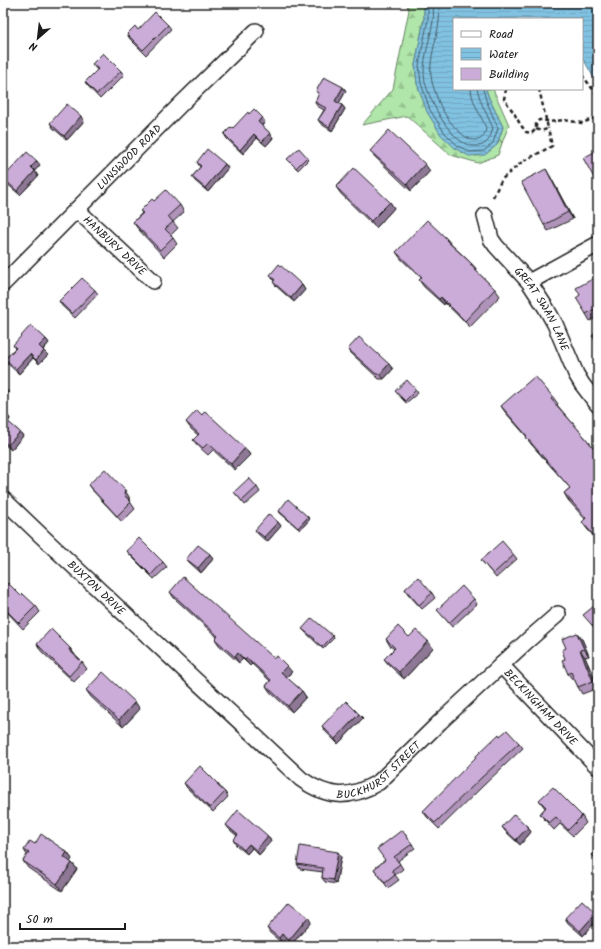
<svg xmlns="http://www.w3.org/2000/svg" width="601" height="949" font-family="Kalam,sans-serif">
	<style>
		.grass { fill: url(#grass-tufts); stroke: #668162 }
		.forest { fill: url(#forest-firs); stroke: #668162 }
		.water { fill: url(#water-rules); stroke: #598093 }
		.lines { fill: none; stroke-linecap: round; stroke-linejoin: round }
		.shore { stroke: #445e6b; stroke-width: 1 }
		.street-casing { stroke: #1c1c1c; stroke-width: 18 }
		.path { stroke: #1c1c1c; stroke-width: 2.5; stroke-dasharray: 4 3; stroke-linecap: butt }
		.street { stroke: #fff; stroke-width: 15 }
		.wall { fill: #af93b9; stroke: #1c1c1c }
		.shaded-wall { fill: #8e7896; stroke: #1c1c1c }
		.building { fill: #cbabd7; stroke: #1c1c1c }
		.labels { text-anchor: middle; stroke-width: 3; stroke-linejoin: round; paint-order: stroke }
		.street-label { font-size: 11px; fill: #1c1c1c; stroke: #fff }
	</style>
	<defs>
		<pattern id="grass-tufts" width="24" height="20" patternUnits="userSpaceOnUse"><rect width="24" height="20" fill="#b0e6a9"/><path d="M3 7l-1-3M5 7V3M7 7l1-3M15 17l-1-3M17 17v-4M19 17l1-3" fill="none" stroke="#97c591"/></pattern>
		<pattern id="forest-firs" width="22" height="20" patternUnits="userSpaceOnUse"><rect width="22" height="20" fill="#b0e6a9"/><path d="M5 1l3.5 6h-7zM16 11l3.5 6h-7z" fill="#97c591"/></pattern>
		<pattern id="water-rules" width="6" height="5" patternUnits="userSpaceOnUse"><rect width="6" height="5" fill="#81c2e2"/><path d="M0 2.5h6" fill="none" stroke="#6fa6c1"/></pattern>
	</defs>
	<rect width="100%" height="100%" fill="#fff"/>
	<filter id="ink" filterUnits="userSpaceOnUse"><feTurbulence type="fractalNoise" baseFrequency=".025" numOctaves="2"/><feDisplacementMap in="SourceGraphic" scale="8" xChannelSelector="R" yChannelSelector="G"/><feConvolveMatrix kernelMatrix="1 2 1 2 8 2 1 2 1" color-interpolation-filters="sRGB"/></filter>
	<g filter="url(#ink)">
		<!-- grass -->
		<polygon class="grass" points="486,89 493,89 509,125 502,143 499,139 503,127 489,98"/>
		<!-- forest -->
		<polygon class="forest" points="406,3 424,3 424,19 415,65 417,84 497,145 499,139 502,143 498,155 478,163 451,155 407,116 362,125 393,89 409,10"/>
		<!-- water -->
		<polygon class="water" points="424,3 598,3 598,85 582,57 582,19 454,19 454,89 486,89 489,98 503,127 497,145 485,155 469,156 456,149 441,135 427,112 417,84 415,65 424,19"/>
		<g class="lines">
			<!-- shore -->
			<g class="shore">
				<polyline points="428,3 428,19 419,65 421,83 430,110 445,133 458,146 470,152 484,151 493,143 498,128 486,100 483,89"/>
				<path d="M433 3C433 9 434 15 433 21 430 41 421 63 425 82 430 102 453 148 476 146 488 146 490 138 493 128L481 102 477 89"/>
				<path d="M439 3C439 9 440 15 439 21 437 40 427 63 432 82 434 89 437 98 440 105 445 116 462 141 476 140 483 140 485 134 486 128 481 115 472 103 471 89"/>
			</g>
			<!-- street casing -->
			<g class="street-casing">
				<g id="street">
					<path id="s1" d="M77 210 153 281"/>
					<path id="s2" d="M485 216 491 239 496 246 529 282 546 308 555 324 576 374 582 384 598 405"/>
					<polyline points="529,282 598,244"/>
					<path id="s3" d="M3 284 181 104 256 31"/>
					<path id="s4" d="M3 499 50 544 301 779C329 799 350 799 379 782L440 722 527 641 558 614"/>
					<path id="s5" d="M501 665 598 767"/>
				</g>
			</g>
			<!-- path -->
			<g class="path">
				<polyline points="582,75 598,96"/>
				<polyline points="506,89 504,99 514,113 520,124 526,132 532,133 536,129 536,124 539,120 543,120 550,122 564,120 582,123 598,117"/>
				<path d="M536 129C540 131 544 131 548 128L539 89"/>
				<polyline points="493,197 502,179 522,162 552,146 548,128"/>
			</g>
			<!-- street -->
			<use href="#street" class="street"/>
		</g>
		<!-- wall -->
		<g class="wall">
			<polygon points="168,25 171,29 146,55 130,39 127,34 138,30"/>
			<polygon points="92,64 121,71 124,75 100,99 88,86 85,82 97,70"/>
			<polygon points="343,87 346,91 339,103 342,105 345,109 332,131 321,124 318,120 324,110 317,106 315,102 319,95 316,91"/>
			<polygon points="249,114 265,122 262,126 270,133 273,138 266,146 257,138 243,154 227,139 224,134 233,128"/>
			<polygon points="84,121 67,140 53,128 50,123"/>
			<polygon points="370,151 430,171 411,191 375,157"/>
			<polygon points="307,157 309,159 298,170 287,159"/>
			<polygon points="197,162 225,164 228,168 208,192 195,181 192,177 200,167"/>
			<polygon points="40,165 34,171 38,176 20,195 6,183 3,178"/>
			<polygon points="550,176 573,219 548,231 544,225"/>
			<polygon points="336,187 390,202 394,208 376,228 341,194"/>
			<polygon points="154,201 180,205 184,212 173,222 178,228 171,235 177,244 164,257 138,229 133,222 142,213 140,211"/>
			<polygon points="447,239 451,244 472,264 477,270 476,271 495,289 500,296 470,327 445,303 444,305 424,287 419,280 421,278 401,259 396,252"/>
			<polygon points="270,275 302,285 305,290 294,302 276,286 273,282 274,281"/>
			<polygon points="598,276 598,317 590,321 586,314 580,295"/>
			<polygon points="95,290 98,294 75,318 62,306 59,301"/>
			<polygon points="46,339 49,343 43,350 48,355 39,364 33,358 19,374 8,364 5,359 15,348 13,345"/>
			<polygon points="348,349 393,369 384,379 379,379 351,353"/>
			<polygon points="416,390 418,393 406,403 395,391"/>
			<polygon points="553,397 558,404 557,405 577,428 582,434 598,453 598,541 587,529 582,522 585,519 568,500 564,493 570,488 531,444 526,437 527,437 505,412 501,406"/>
			<polygon points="3,410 7,414 10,419 8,422 20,432 23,436 11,450 3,443"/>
			<polygon points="202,415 245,448 250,455 235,470 213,450 208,455 198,446 193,440 198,435 191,429 186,422"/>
			<polygon points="88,485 129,497 129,500 135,509 122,522 93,491"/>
			<polygon points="257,487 260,492 245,505 234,492"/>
			<polygon points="279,511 310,519 300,530 280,513"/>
			<polygon points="278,522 281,526 267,542 258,534 255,530"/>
			<polygon points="127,551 163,562 167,567 154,579 130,555"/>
			<polygon points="514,555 517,559 496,578 481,560"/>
			<polygon points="186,559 213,559 201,573 190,563"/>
			<polygon points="3,588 21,596 36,606 40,612 23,629 6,611 3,614"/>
			<polygon points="405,589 432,593 435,598 422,609 408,594"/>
			<polygon points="170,592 274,658 292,672 286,677 302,691 306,697 292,712 270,692 266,686 270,681 252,664 250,666 243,659 239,663 219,645 215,639 217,637 174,598"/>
			<polygon points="474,599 477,604 452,627 441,614 437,610"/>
			<polygon points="302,629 333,636 334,638 323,649"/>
			<polygon points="577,633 582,639 589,656 585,657 598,688 582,694 578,687 575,680 573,680 568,674 565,659 566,648"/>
			<polygon points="386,639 433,648 404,679 389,665 384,659 394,649 390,646"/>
			<polygon points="37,644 70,648 75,655 82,662 87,669 74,682 41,651"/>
			<polygon points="86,690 135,702 140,709 123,727 91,697"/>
			<polygon points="359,714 363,718 338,744 325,731 322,726"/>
			<polygon points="500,736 519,743 523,748 485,784 439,829 427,817 423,811"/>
			<polygon points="184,783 218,784 221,788 221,789 225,792 228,797 213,812 187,788"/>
			<polygon points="539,800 582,816 586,823 573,836 560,824 554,830 545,820 540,814 545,808"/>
			<polygon points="226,825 268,836 271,841 259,855 252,848 247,854 236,845 233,840 237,836 229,829"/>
			<polygon points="502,827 528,827 531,832 520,845 505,831"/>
			<polygon points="402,830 415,848 398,861 403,869 395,875 399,880 388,888 374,869 385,860"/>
			<polygon points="35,844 67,852 72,859 70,861 72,863 77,869 62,891 28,868 23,861 27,855 24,850"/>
			<polygon points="341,857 336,884 325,882 322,878 323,872 300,869 297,864"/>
			<polygon points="596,913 598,916 598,919 583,936 568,923 565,918"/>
			<polygon points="311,922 292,944 286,939 282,943 270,933 267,928"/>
		</g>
		<!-- shaded-wall -->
		<g class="shaded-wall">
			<polygon points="343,87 346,91 338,105 335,101"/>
			<polygon points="342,105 345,109 332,131 329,127"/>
			<polygon points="81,116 84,121 67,140 64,136"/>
			<polygon points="262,117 265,122 261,126 258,122"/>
			<polygon points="270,133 273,138 266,146 262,142"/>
			<polygon points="254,134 257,138 243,154 240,150"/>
			<polygon points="37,161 40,165 34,172 31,167"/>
			<polygon points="225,164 228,168 208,192 205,188"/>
			<polygon points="425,164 430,171 411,191 407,184"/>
			<polygon points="546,169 550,176 573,219 568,212"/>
			<polygon points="35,171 38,176 20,195 17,191"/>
			<polygon points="390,202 394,208 376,228 371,221"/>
			<polygon points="472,264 477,270 475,272 470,265"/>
			<polygon points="302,285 305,290 294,302 291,298"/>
			<polygon points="441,297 445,303 444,305 439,299"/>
			<polygon points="46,339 49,343 42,350 39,346"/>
			<polygon points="44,351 48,355 39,364 36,360"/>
			<polygon points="30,354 33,358 19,374 16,369"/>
			<polygon points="389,364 393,369 384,379 380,374"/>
			<polygon points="5,388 9,393 3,399 3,391"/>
			<polygon points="7,414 10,419 7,423 4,418"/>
			<polygon points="20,432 23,436 11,450 8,445"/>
			<polygon points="245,448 250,455 235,470 231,464"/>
			<polygon points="125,490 129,497 129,502 124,495"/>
			<polygon points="308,517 310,519 300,530 298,528"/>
			<polygon points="278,522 281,526 267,542 264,537"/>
			<polygon points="210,554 213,559 201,573 198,568"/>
			<polygon points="577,633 582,639 589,656 584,649"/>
			<polygon points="428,641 433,648 404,679 399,672"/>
			<polygon points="70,648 75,655 74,656 69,650"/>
			<polygon points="580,650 585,657 598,687 593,681"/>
			<polygon points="238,653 243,659 239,663 235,657"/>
			<polygon points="247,658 252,664 250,666 245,660"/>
			<polygon points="287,666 292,672 285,678 281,672"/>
			<polygon points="302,691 306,697 292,712 288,706"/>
			<polygon points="135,702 140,709 123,727 119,720"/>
			<polygon points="359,714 363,718 338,744 335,739"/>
			<polygon points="528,827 531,832 520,845 516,840"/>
			<polygon points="268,836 271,841 259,855 256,850"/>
			<polygon points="249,844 252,848 247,854 244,850"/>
			<polygon points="67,852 72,859 69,864 64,857"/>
			<polygon points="338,852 341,857 336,884 333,880"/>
			<polygon points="72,863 77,869 62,891 57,884"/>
			<polygon points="596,913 598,916 598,919 583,936 580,931"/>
			<polygon points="308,917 311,922 292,944 289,940"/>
			<polygon points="282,934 286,939 282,943 279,938"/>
		</g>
		<!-- building -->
		<g class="building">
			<polygon points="155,12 168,25 143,50 127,34 135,26 138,30"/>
			<polygon points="103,53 121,71 97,94 85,82 98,69 92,64"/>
			<polygon points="324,77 343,87 335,101 342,105 329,127 318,120 326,108 315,102 319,93 316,91"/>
			<polygon points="67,104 81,116 64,136 50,123"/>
			<polygon points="254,109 262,117 258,122 270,133 262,142 254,134 240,150 224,134 231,127 233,128 248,112 249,114"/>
			<polygon points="389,130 425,164 407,184 370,151"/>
			<polygon points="299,148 307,157 296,168 287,159"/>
			<polygon points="207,149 225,164 205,188 192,177 201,166 197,162"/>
			<polygon points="598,150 598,185 583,158"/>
			<polygon points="27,152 37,161 31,167 35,171 17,191 3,178"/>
			<polygon points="354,168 390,202 371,221 336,187"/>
			<polygon points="546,169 568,212 544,225 521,182"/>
			<polygon points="166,190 180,205 168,216 173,222 165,229 173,237 160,250 133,222 143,213 140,211 152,199 154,201"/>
			<polygon points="427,220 447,239 446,240 472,264 470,265 495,289 465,321 441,297 439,299 419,280 422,277 396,252"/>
			<polygon points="279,264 302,285 291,298 273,282 275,280 270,275"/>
			<polygon points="598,276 598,307 586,314 576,298 580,295 576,288"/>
			<polygon points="82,278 95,290 72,314 59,301"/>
			<polygon points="31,325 46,339 39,346 44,351 36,360 30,354 16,369 5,359 16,348 13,345"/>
			<polygon points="598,330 598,343 592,336"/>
			<polygon points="359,337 389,364 380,374 376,374 348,349"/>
			<polygon points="535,376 553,397 551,399 577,428 598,453 598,457 595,460 598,463 598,540 582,522 586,518 564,493 570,488 526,437 527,436 501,406"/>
			<polygon points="407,380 416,390 405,401 395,391"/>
			<polygon points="3,386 5,388 3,391"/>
			<polygon points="3,410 7,414 4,418 20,432 8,445 3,441"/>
			<polygon points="197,410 202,415 205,411 245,448 231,464 208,443 203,448 193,440 199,434 186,422"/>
			<polygon points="105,469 125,490 124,495 131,502 117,516 88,485"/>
			<polygon points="249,478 257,487 242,501 234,492"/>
			<polygon points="288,499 308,517 298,528 279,511"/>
			<polygon points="269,514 278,522 264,537 255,530"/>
			<polygon points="139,538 163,562 151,575 127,551"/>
			<polygon points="502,541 514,555 493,574 481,560"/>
			<polygon points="198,545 210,554 198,568 186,559"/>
			<polygon points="183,577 274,658 277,656 287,666 281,672 302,691 288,706 266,686 271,680 247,658 245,660 238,653 235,657 215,639 218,636 170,592"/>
			<polygon points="418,577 432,593 419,605 405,589"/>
			<polygon points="8,583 21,596 23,594 36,606 19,623 3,607 3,588"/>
			<polygon points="462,586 474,599 449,623 437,610"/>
			<polygon points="594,606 598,610 598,632 583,615"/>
			<polygon points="312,618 333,636 322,647 314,640 315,639 302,629"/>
			<polygon points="398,626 409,637 416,630 428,641 399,672 384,659 395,648 386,639"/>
			<polygon points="51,629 70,648 69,650 82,662 69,676 37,644"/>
			<polygon points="577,633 584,649 580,650 593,681 578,687 571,672 568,674 562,660 565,659 562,650 566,648 562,639"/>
			<polygon points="103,672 135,702 119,720 86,690"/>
			<polygon points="346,701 359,714 335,739 322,726"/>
			<polygon points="507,730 519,743 481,778 435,823 423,811 476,757 476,756 499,734 500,736"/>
			<polygon points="200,766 218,784 217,785 225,792 210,808 184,783"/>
			<polygon points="553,787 582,816 568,830 556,817 549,823 540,814 546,807 539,800"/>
			<polygon points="238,810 268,836 256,850 249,844 244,850 233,840 238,835 226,825"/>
			<polygon points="514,814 528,827 516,840 502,827"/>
			<polygon points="402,830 412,844 394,857 400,864 392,870 395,875 385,883 374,869 385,860 377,849"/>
			<polygon points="41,834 67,852 64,857 72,863 57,884 23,861 29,853 24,850 30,841 35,844"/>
			<polygon points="300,846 338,852 333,880 322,878 323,868 297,864"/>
			<polygon points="598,849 598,861 592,855"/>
			<polygon points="582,900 596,913 580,931 565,918"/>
			<polygon points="289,902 308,917 289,940 282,934 279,938 267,928"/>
		</g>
	</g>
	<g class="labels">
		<!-- street labels -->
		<g class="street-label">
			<text dy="4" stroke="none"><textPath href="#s3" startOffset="179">LUNSWOOD ROAD</textPath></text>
			<text dy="4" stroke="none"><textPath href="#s1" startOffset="52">HANBURY DRIVE</textPath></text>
			<text dy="4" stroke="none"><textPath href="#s2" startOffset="111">GREAT SWAN LANE</textPath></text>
			<text dy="4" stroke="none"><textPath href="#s4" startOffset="129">BUXTON DRIVE</textPath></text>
			<text dy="4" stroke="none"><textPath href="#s5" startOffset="58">BECKINGHAM DRIVE</textPath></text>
			<text dy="4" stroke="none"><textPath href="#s4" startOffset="498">BUCKHURST STREET</textPath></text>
		</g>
	</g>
	<!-- margin -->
	<rect width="601" height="949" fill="none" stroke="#fff" stroke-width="16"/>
	<rect x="8" y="8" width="585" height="933" fill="none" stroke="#1c1c1c" stroke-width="1.5" filter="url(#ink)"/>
	<!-- legend -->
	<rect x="453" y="18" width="130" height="72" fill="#ffffff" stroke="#a4a4a4"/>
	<rect x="461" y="31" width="20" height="6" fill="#ffffff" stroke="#a4a4a4"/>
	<text x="489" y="38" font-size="12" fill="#1c1c1c">Road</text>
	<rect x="461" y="48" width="20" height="12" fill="url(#water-rules)" stroke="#a4a4a4"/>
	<text x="489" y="58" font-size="12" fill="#1c1c1c">Water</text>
	<rect x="461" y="68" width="20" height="12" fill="#cbabd7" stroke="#a4a4a4"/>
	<text x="489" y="78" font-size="12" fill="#1c1c1c">Building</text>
	<!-- north arrow -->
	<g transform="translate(38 38) rotate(208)" stroke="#ffffff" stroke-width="3" paint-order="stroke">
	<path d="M0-3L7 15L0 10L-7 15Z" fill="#1c1c1c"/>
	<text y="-6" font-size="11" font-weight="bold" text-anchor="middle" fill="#1c1c1c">N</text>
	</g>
	<!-- scale -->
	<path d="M20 923v6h105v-6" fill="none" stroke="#1c1c1c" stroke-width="2"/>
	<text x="26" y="923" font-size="12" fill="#1c1c1c" stroke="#ffffff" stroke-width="3" paint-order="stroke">50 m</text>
</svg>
